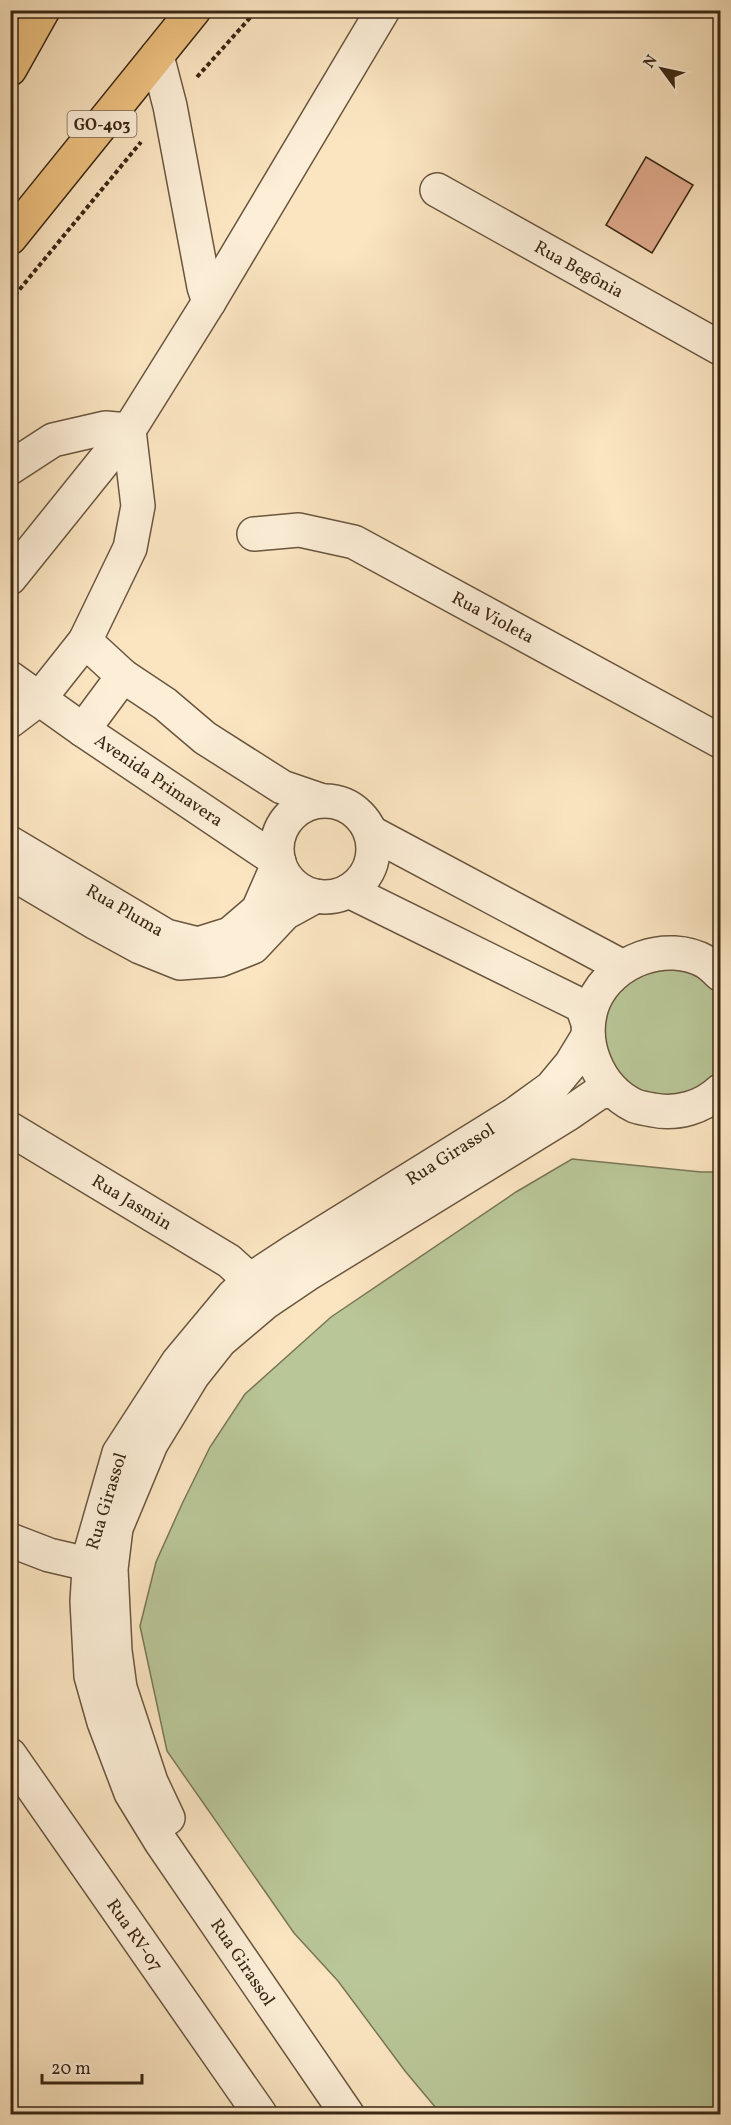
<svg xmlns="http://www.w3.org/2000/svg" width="731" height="2125" font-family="Vollkorn,serif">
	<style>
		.green { fill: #b9c697; stroke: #7a7656; stroke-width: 1.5 }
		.building { fill: #e3ad91; stroke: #3a2714; stroke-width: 1.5 }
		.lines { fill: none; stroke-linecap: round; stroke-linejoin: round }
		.minor-casing { stroke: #6a563f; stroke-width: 36 }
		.major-casing { stroke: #3a2714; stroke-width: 36 }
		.path { stroke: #3a2714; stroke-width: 4; stroke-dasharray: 4.5 3; stroke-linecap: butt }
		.minor { stroke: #fceed7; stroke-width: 33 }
		.major { stroke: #eec280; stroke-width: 33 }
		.labels { text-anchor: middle; stroke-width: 6; stroke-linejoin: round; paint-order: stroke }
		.shield { fill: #fceed7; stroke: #74634e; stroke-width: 1.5 }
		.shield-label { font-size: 16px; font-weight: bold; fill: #3a2714 }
		.street-label { font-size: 18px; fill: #3a2714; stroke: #fceed7 }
	</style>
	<rect width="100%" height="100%" fill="#fbe5c1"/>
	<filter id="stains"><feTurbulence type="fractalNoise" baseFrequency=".00333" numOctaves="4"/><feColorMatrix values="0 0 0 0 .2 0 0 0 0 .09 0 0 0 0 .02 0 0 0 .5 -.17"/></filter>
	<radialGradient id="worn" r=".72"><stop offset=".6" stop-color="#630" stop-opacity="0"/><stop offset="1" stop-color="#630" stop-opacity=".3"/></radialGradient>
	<!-- green -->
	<g class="green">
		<path d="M675 968C691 973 710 979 719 995 724 1003 720 1054 720 1067 710 1084 691 1095 671 1096 589 1101 580 981 656 969 662 968 669 969 675 968Z"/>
		<polygon points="572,1159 701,1172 720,1172 720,2114 441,2114 405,2071 338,1981 294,1933 167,1751 140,1626 156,1562 182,1504 210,1447 245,1394 331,1317 516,1192"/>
	</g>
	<!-- building -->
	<polygon class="building" points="646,157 693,185 652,253 606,225"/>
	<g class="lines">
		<!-- minor casing -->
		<g class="minor-casing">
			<g id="minor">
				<polyline points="157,56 170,106 204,287 209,302"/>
				<polyline points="437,190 720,348"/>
				<polyline points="10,468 53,440 105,428 129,430 138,506 130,548 85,641 39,699 10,721"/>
				<polyline points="254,534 299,530 354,542 720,741"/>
				<polyline points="10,578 129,430 209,302 383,10"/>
				<polyline points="85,641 123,676 165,704 205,738 282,787 320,800"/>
				<polyline points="10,678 83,730 279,862 258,910 230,934 198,944 166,936 10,843"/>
				<polyline points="83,730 123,676"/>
				<circle cx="325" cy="849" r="48"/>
				<polyline points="372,833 623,967"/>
				<polyline points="10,872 96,923 140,947 180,963 220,960 253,947 285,913 316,896"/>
				<polyline points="349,891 582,1006 588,1023"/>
				<path d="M720 974C716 970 711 965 706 962 667 940 612 960 594 1001 578 1040 597 1088 635 1106 641 1108 647 1109 653 1110 677 1115 703 1107 720 1091"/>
				<polyline points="10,1129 229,1261 250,1280 264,1299"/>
				<polyline points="10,1540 49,1555 109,1569"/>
				<polyline points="10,1755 260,2114"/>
				<polyline points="168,1818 151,1782 120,1688 115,1651 111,1569 116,1528 151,1444 193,1375 220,1341 266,1302 306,1275 568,1114 600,1092 613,1091"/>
				<polyline points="347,2114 161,1842 131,1793 104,1722 91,1676 87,1601 90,1554 119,1453 178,1362 233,1296 250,1280 294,1251 515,1114 551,1088 571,1064 588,1036"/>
			</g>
		</g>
		<!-- major casing -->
		<g class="major-casing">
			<g id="major">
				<polyline points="10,69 43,10"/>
				<polyline points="10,238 194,10"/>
			</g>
		</g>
		<!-- path -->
		<g class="path">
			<polyline points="197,77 257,10"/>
			<polyline points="10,301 141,142"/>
		</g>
		<!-- minor -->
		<use href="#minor" class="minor"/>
		<!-- major -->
		<use href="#major" class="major"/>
	</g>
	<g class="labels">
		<!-- shield labels -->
		<rect class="shield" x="67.5" y="111" width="69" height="26" rx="4.5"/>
		<g class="shield-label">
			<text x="102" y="130">GO-403</text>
		</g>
		<!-- street labels -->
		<g class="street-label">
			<text transform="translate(579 269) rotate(29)" y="6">Rua Begônia</text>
			<text transform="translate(493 617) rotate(28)" y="6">Rua Violeta</text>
			<text transform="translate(159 780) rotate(34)" y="6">Avenida Primavera</text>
			<text transform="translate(125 910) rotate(30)" y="6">Rua Pluma</text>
			<text transform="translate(450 1154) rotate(-32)" y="6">Rua Girassol</text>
			<text transform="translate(132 1202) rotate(31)" y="6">Rua Jasmin</text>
			<text transform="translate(106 1501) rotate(-73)" y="6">Rua Girassol</text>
			<text transform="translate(135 1935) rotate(55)" y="6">Rua RV-07</text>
			<text transform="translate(243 1962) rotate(56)" y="6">Rua Girassol</text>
		</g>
	</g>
	<!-- margin -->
	<rect width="731" height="2125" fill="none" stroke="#fbe5c1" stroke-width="36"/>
	<rect x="12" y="12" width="707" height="2101" fill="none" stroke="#3a2714" stroke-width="3"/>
	<rect x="18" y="18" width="695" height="2089" fill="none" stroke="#3a2714" stroke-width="1.5"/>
	<!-- north arrow -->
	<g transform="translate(662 69) rotate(303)" stroke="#fceed7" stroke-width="4.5" paint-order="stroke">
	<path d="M0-4.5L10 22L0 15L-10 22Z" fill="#3a2714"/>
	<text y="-9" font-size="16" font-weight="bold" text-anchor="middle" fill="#3a2714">N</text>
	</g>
	<!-- scale -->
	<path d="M42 2074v9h100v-9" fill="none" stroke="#3a2714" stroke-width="3"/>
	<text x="51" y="2074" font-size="18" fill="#3a2714" stroke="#fceed7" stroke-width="4.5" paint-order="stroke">20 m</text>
	<rect width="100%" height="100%" filter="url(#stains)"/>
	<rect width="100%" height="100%" fill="url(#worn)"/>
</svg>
